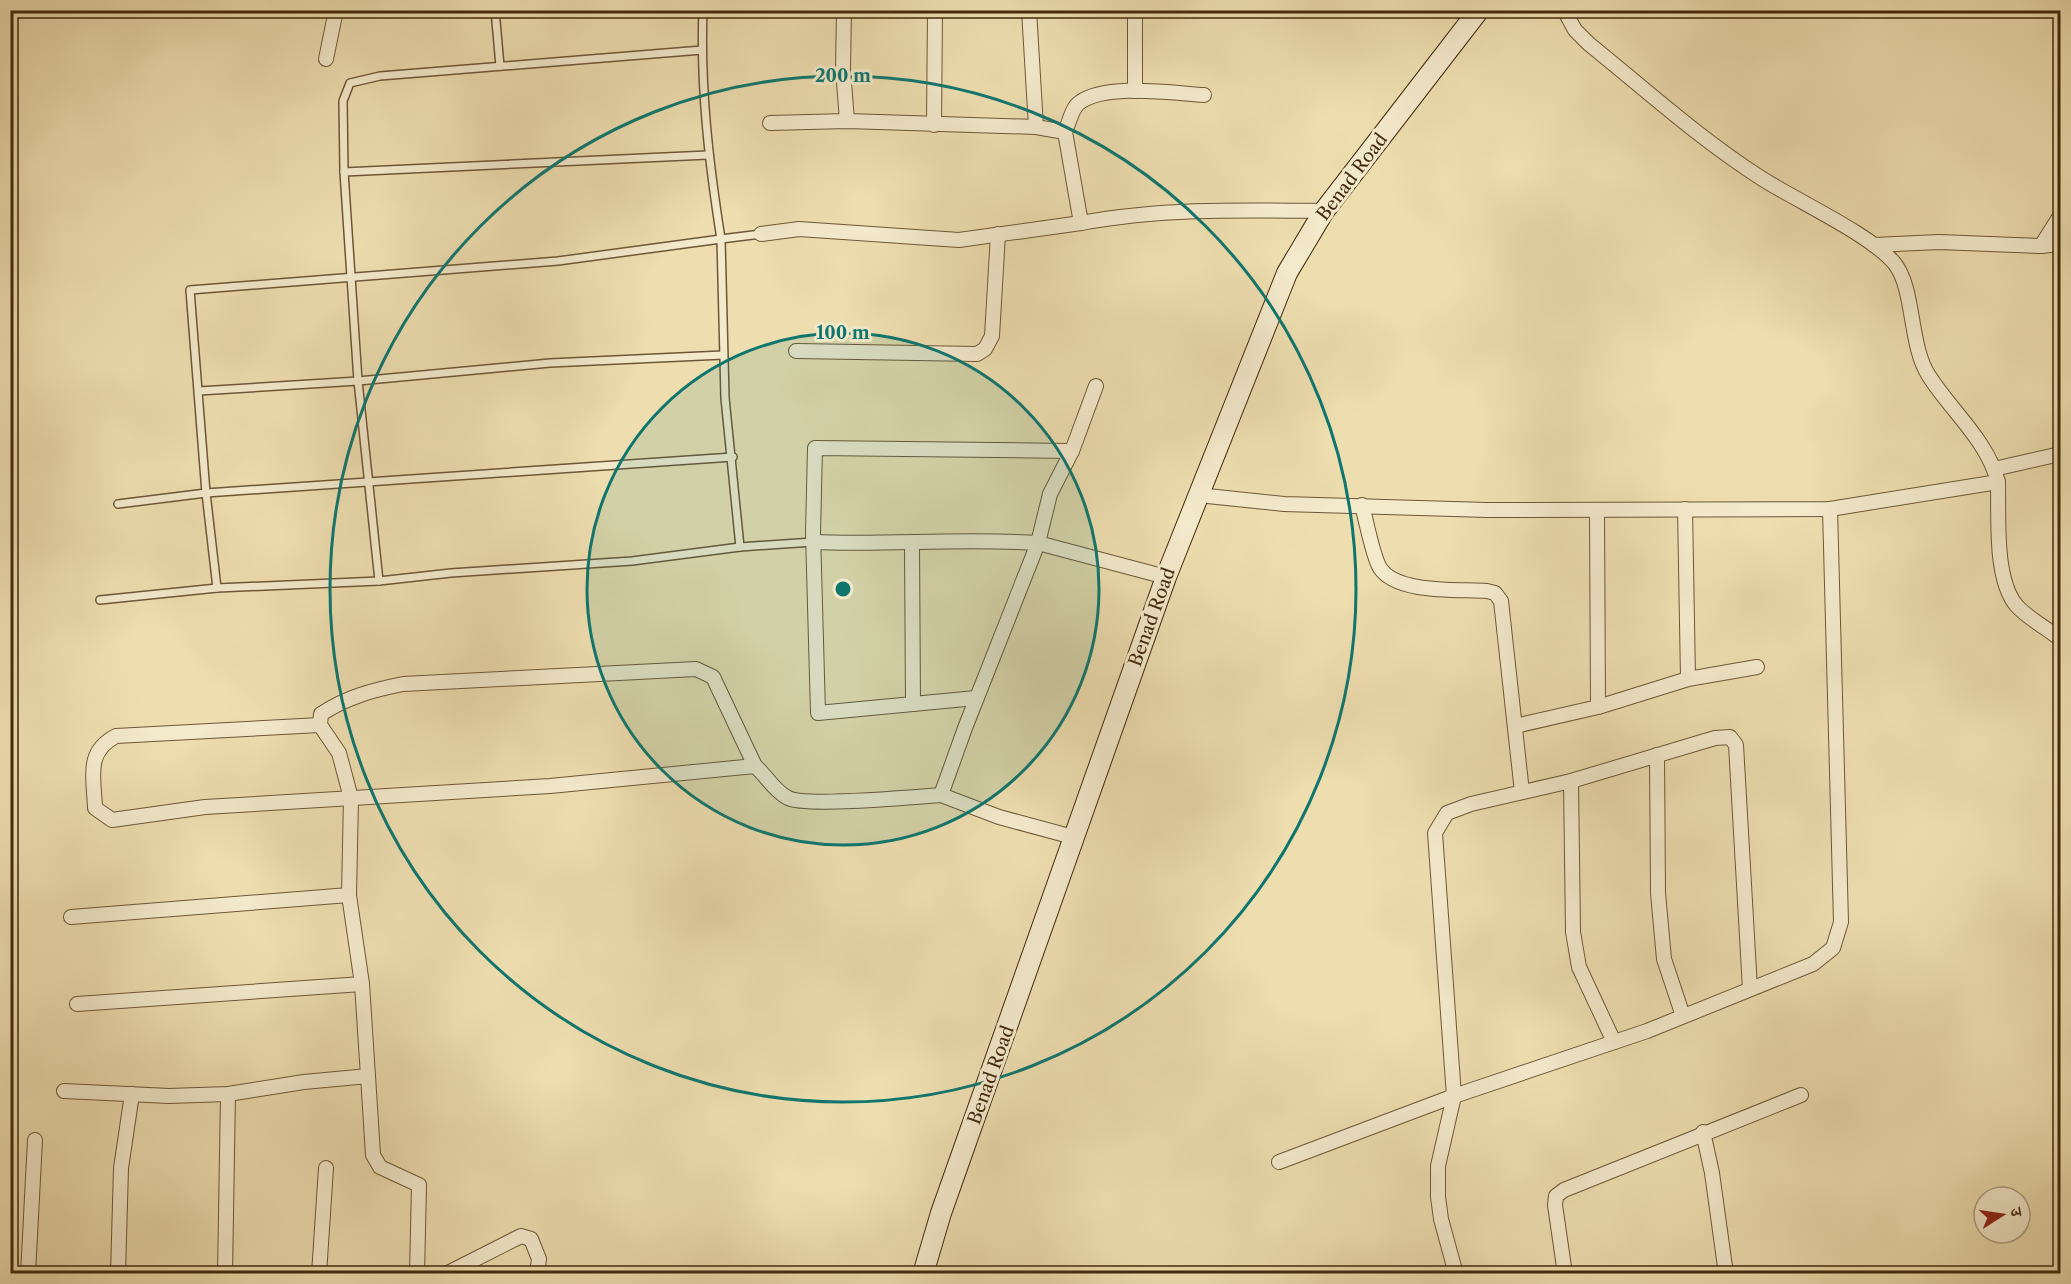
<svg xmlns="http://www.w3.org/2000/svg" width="2071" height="1284" font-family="'Libre Caslon Text','Noto Serif Devanagari',serif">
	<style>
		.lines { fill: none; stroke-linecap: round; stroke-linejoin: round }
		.lane-casing { stroke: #6e5736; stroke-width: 10 }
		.street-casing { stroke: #6e5736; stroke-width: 16 }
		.secondary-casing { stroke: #432a0d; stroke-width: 22 }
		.lane { stroke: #f3e9cb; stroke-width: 7 }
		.street { stroke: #f3e9cb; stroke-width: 14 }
		.secondary { stroke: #f3e9cb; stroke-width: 20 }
		.ring { fill: none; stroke: #0f766e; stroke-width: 3 }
		.labels { text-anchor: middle; stroke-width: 6; stroke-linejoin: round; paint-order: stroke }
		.street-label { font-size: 18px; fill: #432a0d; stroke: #f3e9cb }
		.centre { fill: #0f766e; stroke: #f3e9cb; stroke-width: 3 }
		.ring-label { font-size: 18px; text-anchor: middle; font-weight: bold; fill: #0f766e; stroke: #f3e9cb; stroke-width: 6; stroke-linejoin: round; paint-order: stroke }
	</style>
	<rect width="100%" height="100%" fill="#edddaf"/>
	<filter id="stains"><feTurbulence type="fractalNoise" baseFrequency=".00333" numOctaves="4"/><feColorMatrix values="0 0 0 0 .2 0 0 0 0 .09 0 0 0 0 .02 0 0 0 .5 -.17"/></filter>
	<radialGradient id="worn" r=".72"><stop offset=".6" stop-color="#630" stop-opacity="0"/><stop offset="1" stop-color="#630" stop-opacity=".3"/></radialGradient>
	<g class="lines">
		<!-- lane casing -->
		<g class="lane-casing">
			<g id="lane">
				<polyline points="495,10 500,66"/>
				<path d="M703 10C700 87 709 163 721 239L558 261 190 290 206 493 217 588 379 581 451 573 632 561 740 547 813 542"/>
				<polyline points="344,172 708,155"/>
				<polyline points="199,391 358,381 550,363 723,355"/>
				<polyline points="118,504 206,493 733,457"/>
				<polyline points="740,547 725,398 721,239 761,234"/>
				<polyline points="379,581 358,381 344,172 343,101 350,83 380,76 702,50"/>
				<polyline points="100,600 217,588"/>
			</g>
		</g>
		<!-- street casing -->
		<g class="street-casing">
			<g id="street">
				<polyline points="844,10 843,69 847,121"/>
				<polyline points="1029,10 1036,127"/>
				<path d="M1564 10 1575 30 1589 44C1645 89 1700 139 1761 178 1795 200 1872 235 1895 264 1915 290 1909 346 1929 376 1952 412 1987 440 1998 482 1999 516 1994 578 2016 605 2027 618 2047 628 2060 639"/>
				<polyline points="326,59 336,10"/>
				<polyline points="1135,91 1135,10"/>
				<path d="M770 123 847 121 1036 127 1065 132 1081 223C1161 208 1242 210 1324 211"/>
				<polyline points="934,125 935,10"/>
				<path d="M1065 132C1069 123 1072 108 1079 103 1105 83 1172 93 1204 95"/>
				<polyline points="761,234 799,229 959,240 1081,223"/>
				<polyline points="1874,245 1939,242 2041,246 2060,216"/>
				<polyline points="2041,246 2060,244"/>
				<polyline points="796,351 977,354 985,349 992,336 998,234"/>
				<polyline points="1096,386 1072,451 1050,494 1038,543 1166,577"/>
				<polyline points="1994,469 2060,454"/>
				<polyline points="1198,495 1284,504 1487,510 1830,509 1998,482"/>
				<path d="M1362 505C1366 520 1373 557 1380 568 1397 594 1459 589 1487 591L1495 593 1501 601 1522 792"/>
				<polyline points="1685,509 1688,679"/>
				<polyline points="1597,510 1598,707"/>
				<path d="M813 542C888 545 963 538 1038 543L965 728 941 795 999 817 1073 837"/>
				<polyline points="912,544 913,704"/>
				<polyline points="976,698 818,713 813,533 815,448 1072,451"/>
				<path d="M320 725 116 736C85 752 94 778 95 808L112 820 205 807 550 786 755 766C767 776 773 790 788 798 806 807 915 797 941 795"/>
				<polyline points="1515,726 1598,707 1688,679 1757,667"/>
				<polyline points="1657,755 1658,893 1664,959 1683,1016"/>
				<polyline points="1571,781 1573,932 1579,967 1614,1042"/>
				<polyline points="71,917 349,895"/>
				<polyline points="77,1004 362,984"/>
				<polyline points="368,1076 373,1155 380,1167 419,1185 417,1274"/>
				<path d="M64 1091 169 1096 228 1094 304 1082 368 1076 362 984 349 895 351 798 339 753 320 725 321 714C347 697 373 690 403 684L696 669 713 677 755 766"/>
				<polyline points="1703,1132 1712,1173 1726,1274"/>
				<polyline points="1279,1162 1454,1096 1647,1031 1813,964 1833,948 1841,922 1830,509"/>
				<polyline points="28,1274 35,1140"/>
				<polyline points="118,1274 121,1168 132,1094"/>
				<polyline points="225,1274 228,1094"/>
				<polyline points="319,1274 326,1168"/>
				<polyline points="446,1274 521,1236 531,1239 539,1259 537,1274"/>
				<polyline points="1456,1274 1441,1219 1438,1197 1438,1166 1454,1096 1435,833 1447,813 1471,804 1571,781 1715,738 1730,737 1736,745 1750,989"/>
				<polyline points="1565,1274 1555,1205 1556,1196 1564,1190 1801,1095"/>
			</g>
		</g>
		<!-- secondary casing -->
		<g class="secondary-casing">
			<polyline id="secondary" points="923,1274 941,1213 1166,577 1287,273 1324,211 1479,10"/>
		</g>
		<!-- lane -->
		<use href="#lane" class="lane"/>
		<!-- street -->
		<use href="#street" class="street"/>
		<!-- secondary -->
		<use href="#secondary" class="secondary"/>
	</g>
	<!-- distance rings -->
	<circle cx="843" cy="589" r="256" fill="#0f766e" fill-opacity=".12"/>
	<g class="ring">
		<circle cx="843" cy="589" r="256"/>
		<circle cx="843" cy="589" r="513"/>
	</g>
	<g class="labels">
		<!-- street labels -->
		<g class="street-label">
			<text transform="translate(1352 177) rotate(-53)" y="6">Benad Road</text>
			<text transform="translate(1152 617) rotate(-70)" y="6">Benad Road</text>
			<text transform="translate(991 1075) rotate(-70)" y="6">Benad Road</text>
		</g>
	</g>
	<circle cx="843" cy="589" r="9" class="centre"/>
	<g class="ring-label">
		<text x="843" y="82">200 m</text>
		<text x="843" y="339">100 m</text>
	</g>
	<!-- margin -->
	<rect width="2071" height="1284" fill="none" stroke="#edddaf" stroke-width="36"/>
	<rect x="12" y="12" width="2047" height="1260" fill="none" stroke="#432a0d" stroke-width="3"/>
	<rect x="18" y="18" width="2035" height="1248" fill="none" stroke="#432a0d" stroke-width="1.5"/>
	<!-- north arrow -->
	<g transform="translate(2002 1215) rotate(78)"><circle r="28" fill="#f3e9cb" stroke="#ad9d7f" stroke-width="1.5"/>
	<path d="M0-4.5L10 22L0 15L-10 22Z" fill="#8f2418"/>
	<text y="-9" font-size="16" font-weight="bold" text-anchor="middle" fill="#432a0d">उ</text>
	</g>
	<rect width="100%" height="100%" filter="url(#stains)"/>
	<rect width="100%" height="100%" fill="url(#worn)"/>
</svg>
